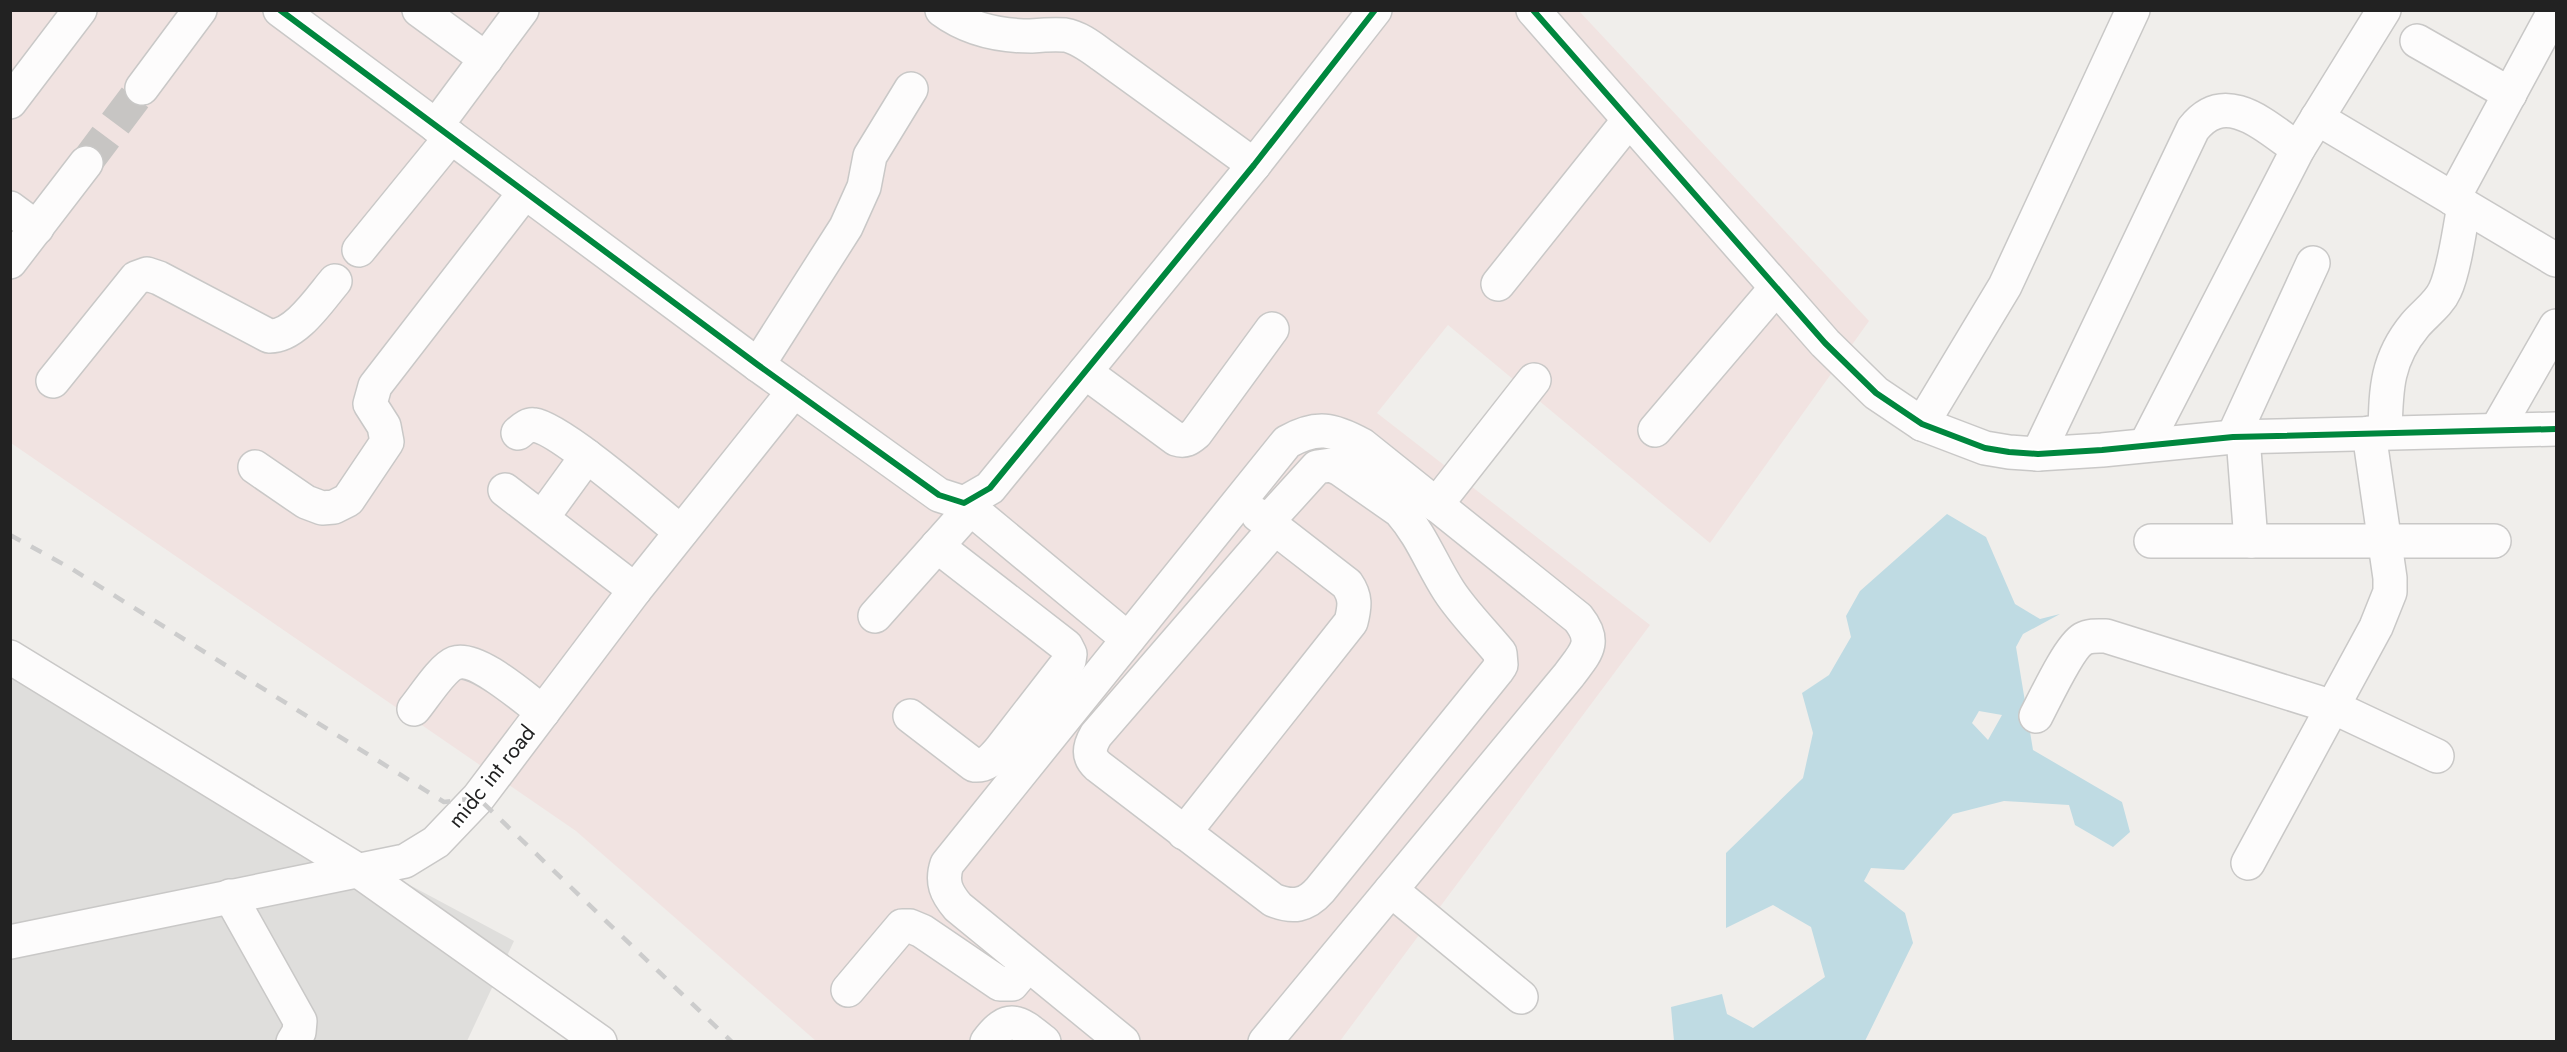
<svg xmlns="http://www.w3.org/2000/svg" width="2567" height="1052" font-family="Jost,sans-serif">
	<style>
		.residential { fill: #dfdedc }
		.commercial { fill: #f1e3e1 }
		.water { fill: #bfdbe3; fill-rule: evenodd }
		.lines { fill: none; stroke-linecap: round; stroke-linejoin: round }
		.minor-tunnel { stroke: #c7c5c3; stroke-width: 33; stroke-dasharray: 33 16; stroke-linecap: butt }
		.minor-casing { stroke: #c9c8c7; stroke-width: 36 }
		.minor { stroke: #fdfcfc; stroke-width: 33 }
		.rail { stroke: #ccc; stroke-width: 4.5; stroke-dasharray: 12 12; stroke-linecap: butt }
		.cycleway-casing { stroke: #fff; stroke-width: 10 }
		.cycleway { stroke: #00873e; stroke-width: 6 }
		.labels { text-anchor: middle; stroke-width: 4.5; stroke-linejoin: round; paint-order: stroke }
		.street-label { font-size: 22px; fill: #222; stroke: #fff }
	</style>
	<rect width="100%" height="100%" fill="#f0eeeb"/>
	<!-- residential -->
	<polygon class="residential" points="10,671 514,941 467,1041 11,1041"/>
	<!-- commercial -->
	<polygon class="commercial" points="11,11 1579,11 1869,321 1710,543 1448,325 1377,413 1650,625 1340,1041 816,1041 576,831 11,443"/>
	<!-- water -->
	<path class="water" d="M1947 514 1986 537 2015 604 2040 619 2060 614 2023 634 2016 647 2033 750 2122 802 2130 832 2113 847 2075 825 2069 805 2004 801 1953 814 1904 870 1871 868 1864 881 1905 913 1913 943 1865 1041H1674L1671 1007 1722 994 1727 1014 1753 1028 1825 977 1811 927 1773 905 1726 928V853L1803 778 1813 733 1802 693 1829 675 1851 637 1846 616 1860 591ZM1979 711 2002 715 1988 740 1972 723Z"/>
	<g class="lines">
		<!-- minor-tunnel -->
		<polyline class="minor-tunnel" points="86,163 142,88"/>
		<!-- minor casing -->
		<g class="minor-casing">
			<g id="minor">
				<polyline points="280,10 758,365 939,495 964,503 990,488 1254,165 1375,10"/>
				<polyline points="419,10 486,59"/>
				<path d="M942 10C969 30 999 36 1031 36 1042 35 1054 34 1065 35 1078 37 1091 47 1102 55L1254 165"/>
				<polyline points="1533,10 1825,343 1876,393 1922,424 1985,448 2009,452 2038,454 2102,450 2233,437 2556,429"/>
				<polyline points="2417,41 2510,94"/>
				<polyline points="142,88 200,10"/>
				<polyline points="10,102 80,10"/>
				<polyline points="2317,118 2556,260"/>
				<polyline points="436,126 522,10"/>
				<polyline points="2453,199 2555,10"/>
				<polyline points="10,208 37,228"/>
				<polyline points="359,250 451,137"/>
				<polyline points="10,262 86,163"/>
				<polyline points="1498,284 1629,120"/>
				<polyline points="758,365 846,227 864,187 870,156 911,89"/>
				<path d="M1085 372 1176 439C1185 442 1189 439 1196 433L1272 329"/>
				<path d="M53 381 136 278 147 274 159 278 269 336C295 337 319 300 335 281"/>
				<polyline points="1922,424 2005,286 2133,10"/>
				<polyline points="2497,429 2556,326"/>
				<polyline points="1655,430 1776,288"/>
				<path d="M518 433C523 429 528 424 534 425 560 428 656 512 681 532"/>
				<path d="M2385 433C2386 390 2386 360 2415 325 2424 314 2439 304 2445 290 2454 271 2460 228 2464 205"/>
				<polyline points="2233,437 2313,263"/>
				<polyline points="2243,437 2251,541"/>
				<polyline points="2146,444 2298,149 2384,10"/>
				<path d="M2038 454 2193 129C2226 87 2266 127 2298 149"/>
				<polyline points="255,467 306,502 322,508 334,507 348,500 387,442 384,426 370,404 375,386 525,192"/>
				<polyline points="505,490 635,590"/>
				<polyline points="964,503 1128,639"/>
				<polyline points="1436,505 1534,380"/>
				<polyline points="542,518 587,456"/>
				<path d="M1267 522 1317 467 1331 465 1340 469 1400 511C1422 536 1432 565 1449 591 1464 614 1484 633 1500 653L1501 665 1497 671 1320 890C1306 906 1293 908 1273 900L1098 766C1087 756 1089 747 1096 735L1275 528"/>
				<polyline points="2151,541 2494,541"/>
				<polyline points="875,616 971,508"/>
				<polyline points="10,657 356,869 600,1042"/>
				<path d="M414 709C424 697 442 668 455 663 476 655 525 699 543 712"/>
				<path d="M910 716 974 765C987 766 992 759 1000 750L1069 661 1070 654 1066 646 937 546"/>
				<path d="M2036 716C2045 699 2069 647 2083 639 2090 635 2099 636 2106 636L2333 707 2437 756"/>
				<path d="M1184 833 1351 622C1355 606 1356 597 1347 584L1258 515"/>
				<polyline points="2248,863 2376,627 2390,592 2390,578 2369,433"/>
				<polyline points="1391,890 1521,997"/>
				<polyline points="230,896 300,1021 299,1032 293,1042"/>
				<polyline points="10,942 405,861 436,842 478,798 635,590 794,391"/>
				<polyline points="848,990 902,926 910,926 922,931 1000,984 1012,984 1028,965"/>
				<path d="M987 1042C1009 1012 1019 1022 1044 1042"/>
				<path d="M1123 1042 958 907C946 893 941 882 947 864L1287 442C1317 425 1333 429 1362 445L1578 618C1598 643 1585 653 1569 675L1265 1042"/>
			</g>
		</g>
		<!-- minor -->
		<use href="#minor" class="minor"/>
		<!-- rail -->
		<polyline class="rail" points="10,535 72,569 444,802 478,798 732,1042"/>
		<!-- cycleway casing -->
		<g class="cycleway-casing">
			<g id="cycleway">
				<polyline points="280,10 758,365 939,495 964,503 990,488 1254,165 1375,10"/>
				<polyline points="1533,10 1825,343 1876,393 1922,424 1985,448 2009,452 2038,454 2102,450 2233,437 2556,429"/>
			</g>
		</g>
		<!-- cycleway -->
		<use href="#cycleway" class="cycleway"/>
	</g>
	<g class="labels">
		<!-- street labels -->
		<g class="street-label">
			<text transform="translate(491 776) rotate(-51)" y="8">midc int road</text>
		</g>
	</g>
	<!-- border -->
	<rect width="2567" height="1052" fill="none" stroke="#222222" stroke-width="24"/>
</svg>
